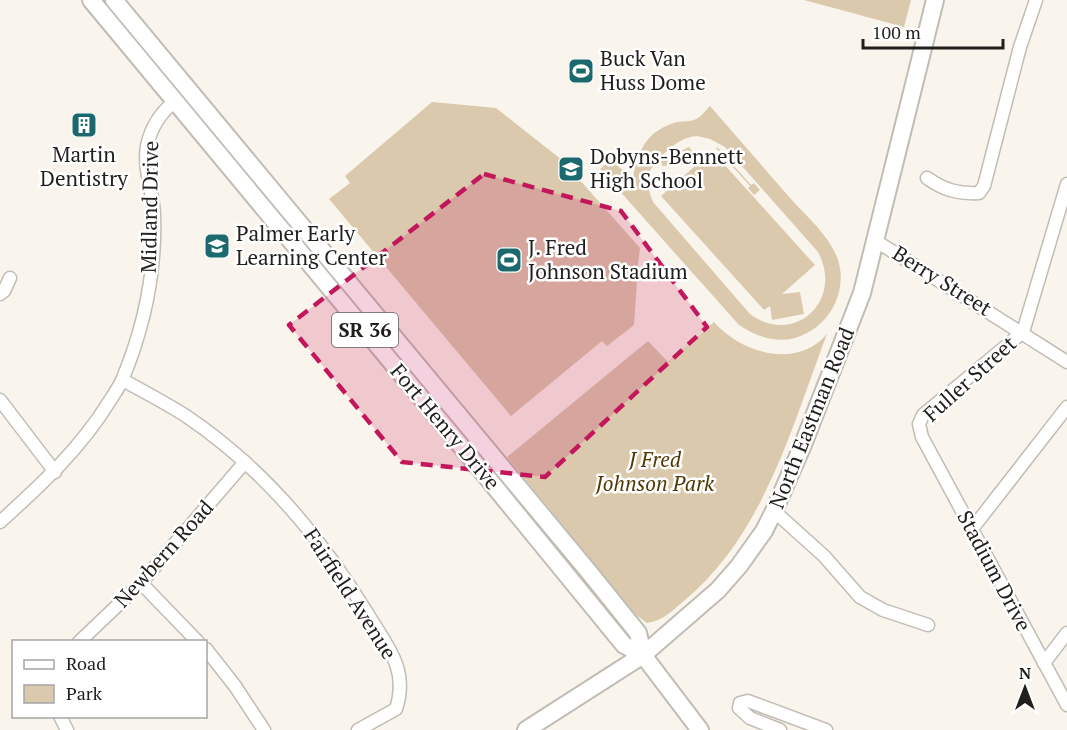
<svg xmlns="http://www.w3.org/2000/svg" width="1067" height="730" font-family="'PT Serif',serif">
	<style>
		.green { fill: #dbc9ae; fill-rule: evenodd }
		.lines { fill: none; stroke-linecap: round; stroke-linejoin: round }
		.minor-casing { stroke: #c2bdb4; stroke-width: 15 }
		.major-casing { stroke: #c2bdb4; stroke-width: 20 }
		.minor { stroke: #fff; stroke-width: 12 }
		.major { stroke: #fff; stroke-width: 16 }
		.marked { fill: #c2185b; fill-opacity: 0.2; stroke: #c2185b; stroke-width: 4.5; stroke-dasharray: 12 8; stroke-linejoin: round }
		.labels { text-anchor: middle; stroke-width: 5; stroke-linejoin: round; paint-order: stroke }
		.shield { fill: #fff; stroke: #646260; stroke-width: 1.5 }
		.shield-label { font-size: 20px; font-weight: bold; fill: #211f1c }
		.poi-label { font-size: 21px; fill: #211f1c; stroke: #fff; text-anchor: start }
		.street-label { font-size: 21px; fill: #211f1c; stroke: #fff }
		.park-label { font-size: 21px; font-style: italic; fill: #513804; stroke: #fff }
	</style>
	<rect width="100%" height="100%" fill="#faf5ec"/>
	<!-- green -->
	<g class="green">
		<polygon points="804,0 911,0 904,27"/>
		<polygon points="432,102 496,108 562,160 640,248 637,272 632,276 637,281 634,325 607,346 602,341 511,416 329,199 350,183 345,176"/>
		<path d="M710 106C737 137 764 168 791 199 807 217 830 236 838 260 847 288 833 320 807 333 784 346 760 339 739 325L600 169 612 159 633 182C635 153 647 130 677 122 683 121 691 122 696 119 701 117 706 110 710 106ZM697 136 710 139 725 147 818 252C844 300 795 347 750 314L653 202C643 178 648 167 667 151 676 143 684 137 697 136Z"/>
		<polygon points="689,147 692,151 692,164 662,166 661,161"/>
		<polygon points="717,147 751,185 754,183 760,190 754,195 748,188 750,186 716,148"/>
		<polygon points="712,151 815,265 782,294 800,292 804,314 772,320 770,306 764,310 661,196"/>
		<path d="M714 322C741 353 796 370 827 334 792 426 764 534 685 600 673 610 663 621 647 623L636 615 507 457 648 341 668 362Z"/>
	</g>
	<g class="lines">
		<!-- minor casing -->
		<g class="minor-casing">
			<g id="minor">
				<path d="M927 178C944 190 958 194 979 193L984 186 1020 47 1036 0"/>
				<polyline points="1067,184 1023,332 923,415 919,424 922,437 1067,705"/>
				<polyline points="876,241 1067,362"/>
				<polyline points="0,294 4,291 10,278"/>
				<path d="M123 380C144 392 166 403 186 416 262 467 320 536 367 613 387 646 409 669 396 709L358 730"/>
				<polyline points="0,400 55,472"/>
				<polyline points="774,511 824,556 860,597 883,610 928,625"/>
				<path d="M0 522C41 485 80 449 109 402 114 394 120 386 123 378 144 327 156 270 154 214 153 192 143 168 147 146 151 127 160 113 175 101"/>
				<polyline points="972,529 1067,407"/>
				<polyline points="141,583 198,642"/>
				<polyline points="79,642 141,583 245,462"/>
				<polyline points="206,649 235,686 264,730"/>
				<polyline points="1044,663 1067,633"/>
				<polyline points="60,716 67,730"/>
				<polyline points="780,730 750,718 739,708 740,703 748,701 826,730"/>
			</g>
		</g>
		<!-- major casing -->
		<g class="major-casing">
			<g id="major">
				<polyline points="91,0 481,470 624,645 643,655"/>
				<polyline points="114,0 589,572 638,633 643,655 700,730"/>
				<polyline points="526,730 643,655 718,590 739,566 764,531 774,511 802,447 862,293 935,0"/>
			</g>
		</g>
		<!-- minor -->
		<use href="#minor" class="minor"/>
		<!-- major -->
		<use href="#major" class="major"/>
	</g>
	<!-- marked area -->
	<path class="marked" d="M484 174 621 211 707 327 545 477 402 462 289 325Z"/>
	<!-- icons -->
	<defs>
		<g id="stadium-square" transform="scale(1.35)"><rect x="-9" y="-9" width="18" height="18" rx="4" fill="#1b686d" stroke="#fff"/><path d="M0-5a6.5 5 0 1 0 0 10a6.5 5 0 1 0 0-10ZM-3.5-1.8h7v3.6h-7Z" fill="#fff"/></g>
		<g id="building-square" transform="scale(1.35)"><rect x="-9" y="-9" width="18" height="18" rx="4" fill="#1b686d" stroke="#fff"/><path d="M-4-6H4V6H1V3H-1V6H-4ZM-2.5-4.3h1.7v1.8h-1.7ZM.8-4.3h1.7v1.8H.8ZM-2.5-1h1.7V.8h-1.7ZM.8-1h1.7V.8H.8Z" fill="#fff"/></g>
		<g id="school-square" transform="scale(1.35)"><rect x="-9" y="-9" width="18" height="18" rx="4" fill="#1b686d" stroke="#fff"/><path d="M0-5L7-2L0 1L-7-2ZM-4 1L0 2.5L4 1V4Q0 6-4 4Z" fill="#fff"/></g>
	</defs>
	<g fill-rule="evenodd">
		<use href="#stadium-square" x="581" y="71"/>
		<use href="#building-square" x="84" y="125"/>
		<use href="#school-square" x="571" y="169"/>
		<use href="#school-square" x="217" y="246"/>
		<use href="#stadium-square" x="509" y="260"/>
	</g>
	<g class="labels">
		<!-- shield labels -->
		<rect class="shield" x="332" y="313" width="66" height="34" rx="4.5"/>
		<g class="shield-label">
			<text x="365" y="337">SR 36</text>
		</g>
		<!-- poi labels -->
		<g class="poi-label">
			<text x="600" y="66">Buck Van<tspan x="600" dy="24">Huss Dome</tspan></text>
			<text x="84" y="162" text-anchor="middle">Martin<tspan x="84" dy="24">Dentistry</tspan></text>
			<text x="590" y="164">Dobyns-Bennett<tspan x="590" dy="24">High School</tspan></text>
			<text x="236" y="241">Palmer Early<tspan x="236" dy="24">Learning Center</tspan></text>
			<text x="528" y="255">J. Fred<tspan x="528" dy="24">Johnson Stadium</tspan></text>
		</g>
		<!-- street labels -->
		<g class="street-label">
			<text transform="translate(150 207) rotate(-89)" y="7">Midland Drive</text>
			<text transform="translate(942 281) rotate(32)" y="7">Berry Street</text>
			<text transform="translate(970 379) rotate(-42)" y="7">Fuller Street</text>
			<text transform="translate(812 418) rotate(-68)" y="7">North Eastman Road</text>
			<text transform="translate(445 427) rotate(50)" y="7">Fort Henry Drive</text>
			<text transform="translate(164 554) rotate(-48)" y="7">Newbern Road</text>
			<text transform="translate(994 571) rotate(62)" y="7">Stadium Drive</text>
			<text transform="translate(350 594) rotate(57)" y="7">Fairfield Avenue</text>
		</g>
		<!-- park labels -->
		<g class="park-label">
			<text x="655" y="467">J Fred<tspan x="655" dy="24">Johnson Park</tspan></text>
		</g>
	</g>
	<!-- legend -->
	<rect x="12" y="640" width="195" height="78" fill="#ffffff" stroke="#a6a5a4" stroke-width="1.5"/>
	<rect x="24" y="660" width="30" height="9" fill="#ffffff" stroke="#a6a5a4" stroke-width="1.5"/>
	<text x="66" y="670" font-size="18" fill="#211f1c">Road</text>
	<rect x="24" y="685" width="30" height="18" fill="#dbc9ae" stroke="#a6a5a4" stroke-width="1.5"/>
	<text x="66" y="700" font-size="18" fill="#211f1c">Park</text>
	<!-- north arrow -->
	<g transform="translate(1025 688)" stroke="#ffffff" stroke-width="4.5" paint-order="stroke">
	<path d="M0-4.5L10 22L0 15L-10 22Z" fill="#211f1c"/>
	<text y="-9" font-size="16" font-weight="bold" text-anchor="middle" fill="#211f1c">N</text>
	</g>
	<!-- scale -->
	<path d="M863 39v9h140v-9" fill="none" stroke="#211f1c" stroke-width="3"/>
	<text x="872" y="39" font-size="18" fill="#211f1c" stroke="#ffffff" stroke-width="4.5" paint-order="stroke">100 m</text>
</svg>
